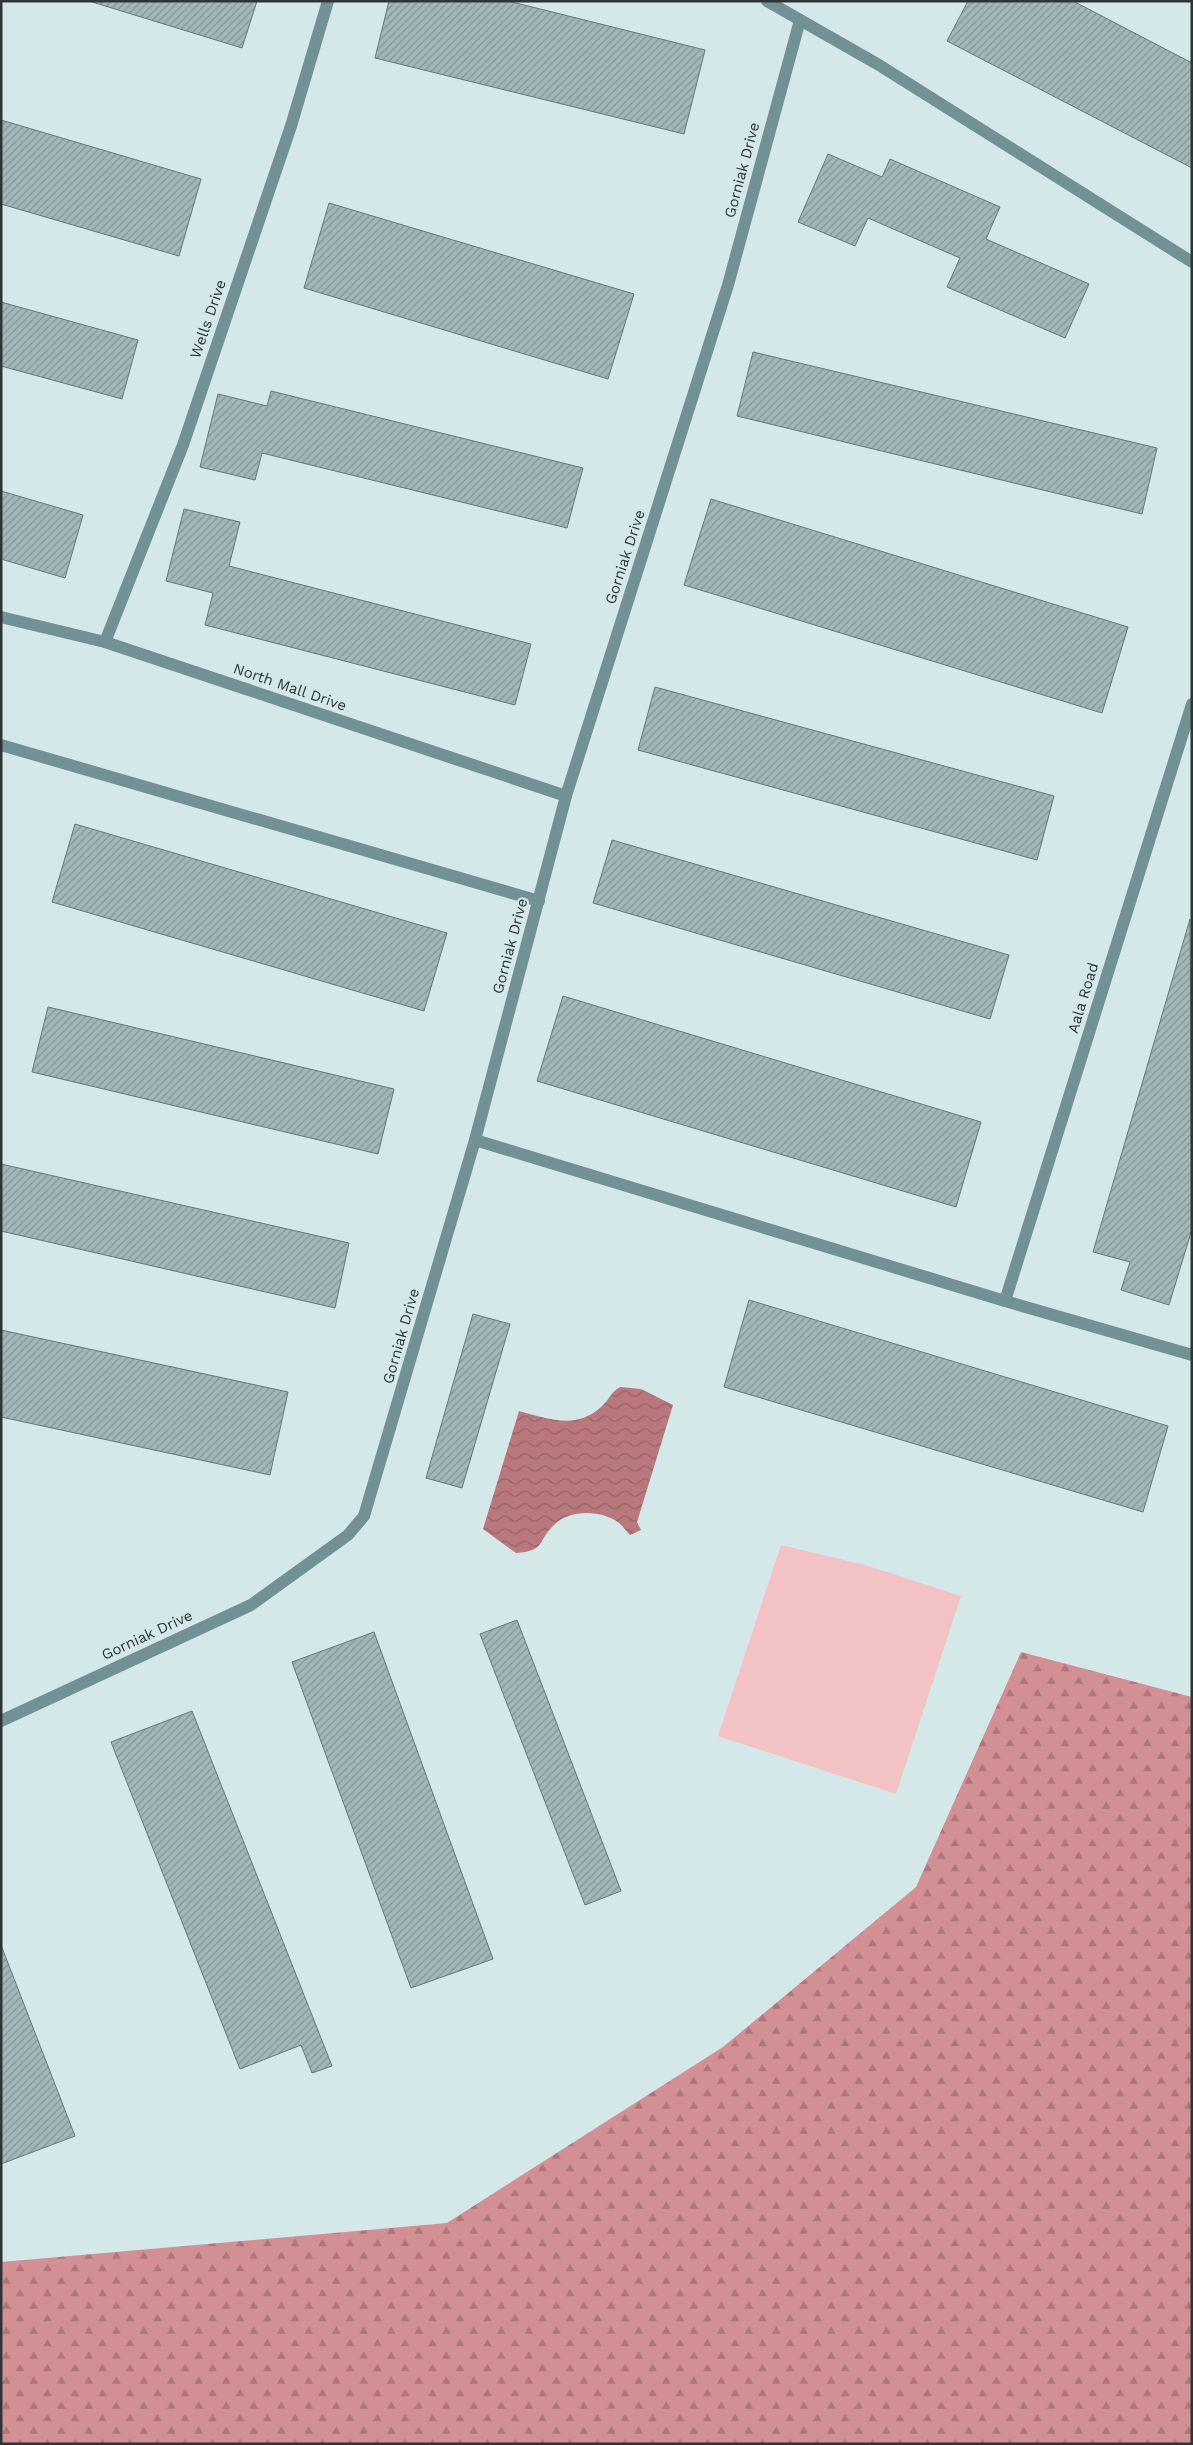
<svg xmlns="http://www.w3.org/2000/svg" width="1193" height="2445" font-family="'Work Sans',sans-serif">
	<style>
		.grass { fill: #f3c2c4 }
		.forest { fill: url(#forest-firs) }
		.water { fill: url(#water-waves) }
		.building { fill: url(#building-hatch); stroke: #667779 }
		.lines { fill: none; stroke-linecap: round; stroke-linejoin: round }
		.minor { stroke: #719195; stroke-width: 12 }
		.labels { text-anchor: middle; stroke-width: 4.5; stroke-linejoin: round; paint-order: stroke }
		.street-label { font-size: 15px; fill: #2d3536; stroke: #d4e8ea }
	</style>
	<defs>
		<pattern id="forest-firs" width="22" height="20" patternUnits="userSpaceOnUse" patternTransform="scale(1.25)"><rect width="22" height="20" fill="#d39094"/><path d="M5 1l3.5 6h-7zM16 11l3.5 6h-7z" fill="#ac767a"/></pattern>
		<pattern id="water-waves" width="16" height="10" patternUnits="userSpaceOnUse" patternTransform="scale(1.25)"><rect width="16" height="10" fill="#b9787d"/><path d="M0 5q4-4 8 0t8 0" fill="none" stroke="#976367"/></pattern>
		<pattern id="building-hatch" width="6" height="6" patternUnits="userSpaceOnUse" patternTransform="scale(1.25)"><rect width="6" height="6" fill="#a3b6b8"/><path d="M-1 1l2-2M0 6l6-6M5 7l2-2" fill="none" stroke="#859596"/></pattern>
	</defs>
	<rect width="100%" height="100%" fill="#d4e8ea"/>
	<!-- grass -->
	<polygon class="grass" points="781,1545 865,1565 961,1596 896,1794 718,1736"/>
	<!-- forest -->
	<polygon class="forest" points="1021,1652 1192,1697 1192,2444 1,2444 1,2262 447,2223 723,2047 916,1887"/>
	<!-- water -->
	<path class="water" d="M620 1387 641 1389 673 1405 637 1522 641 1530 630 1535C626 1531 623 1526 619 1523 602 1510 570 1509 554 1525 537 1541 546 1551 516 1553L483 1529 519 1411C549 1419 576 1430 601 1407 609 1400 611 1392 620 1387Z"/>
	<!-- building -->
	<g class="building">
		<polygon points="89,1 257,1 242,48"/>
		<polygon points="389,1 508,1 705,50 684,134 375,58"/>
		<polygon points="968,1 1073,1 1192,63 1192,168 947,41"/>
		<polygon points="1,120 201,179 179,256 1,204"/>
		<polygon points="828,154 882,177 890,159 1000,207 986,239 1089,284 1065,338 947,287 960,258 868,218 855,246 798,222"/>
		<polygon points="329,203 634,294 608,379 304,288"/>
		<polygon points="1,302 138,340 122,399 1,366"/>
		<polygon points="753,352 1157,448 1142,514 737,416"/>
		<polygon points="271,391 583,468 567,528 262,453 255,480 200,467 218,394 267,406"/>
		<polygon points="1,491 83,515 65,578 1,559"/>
		<polygon points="711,499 1128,627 1102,713 684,585"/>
		<polygon points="184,509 240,522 229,566 531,644 515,705 205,625 213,593 166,581"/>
		<polygon points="655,687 1054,796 1037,860 638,750"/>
		<polygon points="75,824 447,933 424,1011 52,902"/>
		<polygon points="612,840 1009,955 990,1019 593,903"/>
		<polygon points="1190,919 1192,1229 1169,1305 1121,1290 1130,1262 1093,1252"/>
		<polygon points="563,996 981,1122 956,1207 537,1081"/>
		<polygon points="48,1007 394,1089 378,1154 32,1072"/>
		<polygon points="1,1164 349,1243 335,1308 1,1231"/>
		<polygon points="749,1300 1168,1426 1143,1512 724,1387"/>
		<polygon points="473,1314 510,1324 462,1488 426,1478"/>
		<polygon points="1,1330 288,1392 270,1475 1,1417"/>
		<polygon points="517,1620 621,1891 585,1905 480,1634"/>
		<polygon points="374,1632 493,1959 411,1988 292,1662"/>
		<polygon points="192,1711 332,2066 312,2073 301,2045 240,2069 111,1742"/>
		<polygon points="1,1945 75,2136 1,2164"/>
	</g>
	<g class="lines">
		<!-- minor -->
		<g class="minor">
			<polyline points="767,1 879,65 1192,262"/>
			<polyline points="1,617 105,642 566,796"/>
			<polyline points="105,642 183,445 291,126 328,1"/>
			<polyline points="1,745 539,901"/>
			<polyline points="475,1140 1005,1301 1192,1355"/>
			<polyline points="1005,1301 1192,704"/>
			<polyline points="1,1721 251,1605 348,1535 364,1516 475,1140 566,796 728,285 800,20"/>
		</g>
	</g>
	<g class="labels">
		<!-- street labels -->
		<g class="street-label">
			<text transform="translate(742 170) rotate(-75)" y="5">Gorniak Drive</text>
			<text transform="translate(208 319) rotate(-71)" y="5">Wells Drive</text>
			<text transform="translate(625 557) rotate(-72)" y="5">Gorniak Drive</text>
			<text transform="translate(290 687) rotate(19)" y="5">North Mall Drive</text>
			<text transform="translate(510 946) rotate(-75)" y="5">Gorniak Drive</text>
			<text transform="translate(1083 998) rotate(-73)" y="5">Aala Road</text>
			<text transform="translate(401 1336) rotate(-74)" y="5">Gorniak Drive</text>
			<text transform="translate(147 1635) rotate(-25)" y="5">Gorniak Drive</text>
		</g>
	</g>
	<!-- border -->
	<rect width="1193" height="2445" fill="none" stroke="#2d3536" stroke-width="5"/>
</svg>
